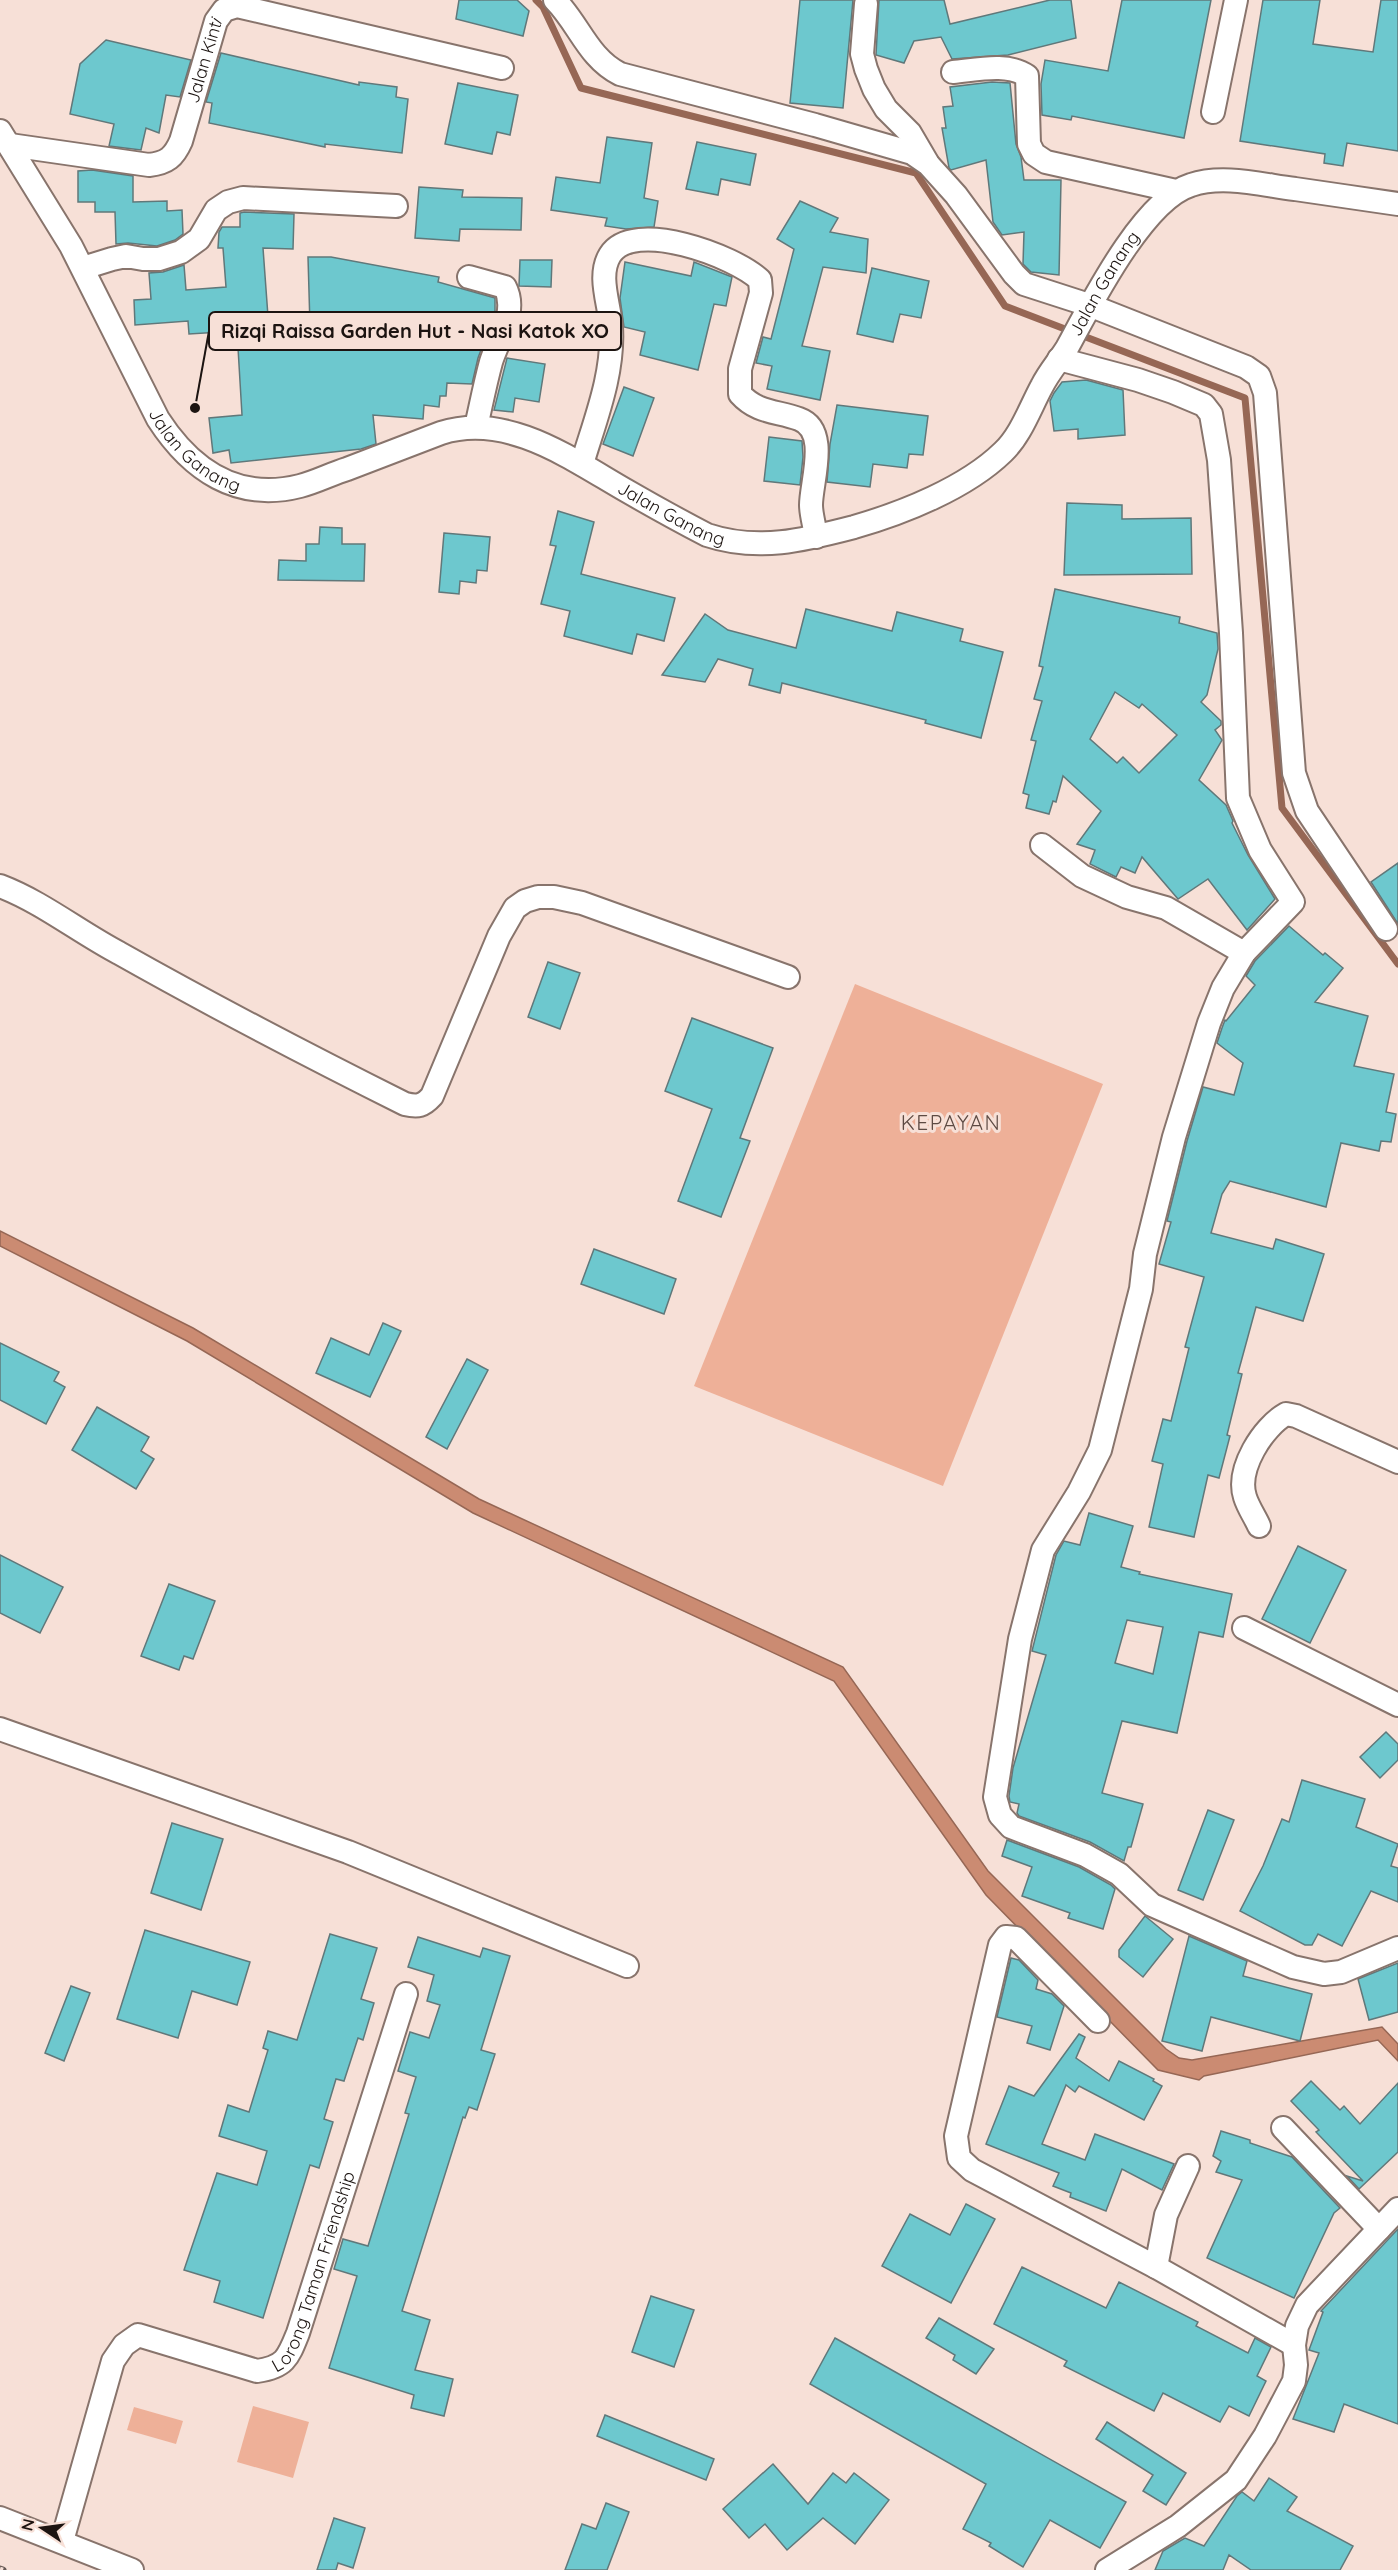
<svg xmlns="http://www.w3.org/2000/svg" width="1398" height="2570" font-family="Quicksand,sans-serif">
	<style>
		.green { fill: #eeb098 }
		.water { fill: #cb8b72; stroke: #966755; stroke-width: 1.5 }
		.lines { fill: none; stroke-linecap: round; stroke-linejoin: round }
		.stream { stroke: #966755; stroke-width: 7 }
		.building { fill: #6dc8ce; stroke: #60787a; stroke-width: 1.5; fill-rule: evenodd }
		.street-casing { stroke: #88746c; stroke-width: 26 }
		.street { stroke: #fff; stroke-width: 22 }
		.rail-casing { stroke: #675a55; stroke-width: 7 }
		.rail { stroke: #f7e0d7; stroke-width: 4.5; stroke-dasharray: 14; stroke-linecap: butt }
		.labels { text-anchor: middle; stroke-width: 6; stroke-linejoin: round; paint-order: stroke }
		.street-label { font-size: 18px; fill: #1c1411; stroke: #f7e0d7 }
		.quarter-label { font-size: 21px; letter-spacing: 1.5px; fill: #5d4a43; stroke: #f7e0d7 }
		.leader { fill: none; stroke: #1c1411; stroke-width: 2 }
		.callout-dot { fill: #1c1411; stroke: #f7e0d7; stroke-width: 2 }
		.callout { fill: #f7e0d7; stroke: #1c1411; stroke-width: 2 }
		.callout-label { font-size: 20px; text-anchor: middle; font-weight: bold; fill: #1c1411 }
	</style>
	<rect width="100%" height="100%" fill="#f7e0d7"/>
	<!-- green -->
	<g class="green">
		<polygon points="855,984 1103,1084 943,1486 694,1386"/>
		<polygon points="253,2406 309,2422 293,2478 237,2462"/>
		<polygon points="134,2407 183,2421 176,2444 127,2430"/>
	</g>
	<!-- water -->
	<polygon class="water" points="0,1231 193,1328 479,1499 843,1667 988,1871 1166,2049 1179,2058 1192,2060 1382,2027 1398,2044 1398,2061 1378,2040 1204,2076 1199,2080 1158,2070 986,1895 834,1681 473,1513 187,1341 0,1246"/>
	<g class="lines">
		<!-- stream -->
		<polyline class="stream" points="536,0 543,7 581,88 916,173 1005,306 1245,398 1282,808 1398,964"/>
	</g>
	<!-- building -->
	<g class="building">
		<polygon points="459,0 517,0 529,11 523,36 456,19"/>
		<polygon points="800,0 853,0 843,108 790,103"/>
		<polygon points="879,0 944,0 950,24 1050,0 1071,0 1076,38 1008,55 952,59 941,37 914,41 904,63 876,55"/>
		<polygon points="1122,0 1211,0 1184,138 1072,116 1071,120 1042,115 1041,84 1045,60 1108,71"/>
		<polygon points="1263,0 1320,0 1313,44 1373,52 1381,0 1398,0 1398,151 1347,143 1343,166 1324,163 1325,154 1240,141"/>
		<polygon points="106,40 191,60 180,97 166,95 159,133 146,128 141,150 109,146 114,124 70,114 80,64"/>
		<polygon points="221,53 359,85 359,82 397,87 396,97 408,99 402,153 325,144 325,147 209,123 212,103 206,102"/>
		<polygon points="992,82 1010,83 1016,144 1021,157 1024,180 1061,180 1059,275 1031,272 1023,264 1024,232 1002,235 993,222 986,160 951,170 949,168 942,128 946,128 943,107 953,106 950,87"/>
		<polygon points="458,83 518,95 510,135 497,132 492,154 445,144"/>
		<polygon points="607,137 652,143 644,198 658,201 654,227 626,229 605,226 607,218 551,210 556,177 600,183"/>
		<polygon points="697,142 756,154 750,185 721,179 718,195 686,189"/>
		<polygon points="92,170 133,176 133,202 167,201 167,211 182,210 183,234 175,240 157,246 128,243 116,244 115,212 95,212 95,202 78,202 78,171"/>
		<polygon points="419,187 463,190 462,197 522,198 521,230 460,229 459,241 415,238"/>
		<polygon points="800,201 838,218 830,232 868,239 866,273 823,267 802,346 830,351 820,400 767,389 772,366 756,363 763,337 771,339 794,249 777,239"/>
		<polygon points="244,212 294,214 293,249 263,248 269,330 310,326 308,257 331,257 439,277 438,282 495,298 495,313 478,358 472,384 447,383 446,396 440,396 439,407 424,405 423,419 373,415 376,444 361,449 231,463 229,450 213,453 209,418 242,415 237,331 189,334 188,321 135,325 134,300 151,299 149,273 163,272 184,265 186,290 226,287 223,248 218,248 219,232 222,227 240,227 240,213"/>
		<polygon points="520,260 552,260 551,287 519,286"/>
		<polygon points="625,262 691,276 694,262 732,277 726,306 714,304 698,370 640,355 645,332 624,327 620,298"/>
		<polygon points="872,268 929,281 921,318 900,314 893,342 857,334"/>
		<polygon points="507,358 545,364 539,402 515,398 513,412 494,410"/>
		<polygon points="1086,380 1123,390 1125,435 1078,439 1078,429 1054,431 1050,401 1054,393 1062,382"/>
		<polygon points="624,387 654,398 633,456 603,444"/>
		<polygon points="837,405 928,416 923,455 909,454 907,468 873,464 870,487 827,482 830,444"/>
		<polygon points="769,437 802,441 803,457 800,485 764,481"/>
		<polygon points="1067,503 1122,505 1122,519 1191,518 1192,574 1064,575"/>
		<polygon points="558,511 594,522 581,574 675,598 664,641 637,634 632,654 564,636 570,611 541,604 556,546 550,545"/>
		<polygon points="320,527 342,528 342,544 365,544 364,581 278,580 279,560 306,561 306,544 319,544"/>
		<polygon points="444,533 490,537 487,571 477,570 476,583 460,581 459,594 439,592"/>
		<path d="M1055 589 1180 617 1179 623 1217 633 1218 649 1207 695 1201 702 1221 721V725L1215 730 1222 740 1199 780 1226 805 1233 821 1232 823 1248 855 1275 899 1247 930 1208 879 1178 899 1142 857 1135 873 1121 867 1116 877 1090 864 1095 850 1077 844 1101 811 1063 776 1056 802 1053 801 1049 814 1026 808 1029 795 1023 793 1036 741 1031 740 1042 701 1034 699 1043 667 1039 666ZM1115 692 1139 708 1142 704 1177 735 1139 773 1123 757 1117 763 1090 739Z"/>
		<polygon points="806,609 892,631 897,612 963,629 960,641 1003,652 981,738 925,723 926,720 782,683 780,693 749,685 753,669 718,659 705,682 662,675 705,614 728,630 796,648"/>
		<polygon points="1398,863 1398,924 1371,882"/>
		<polygon points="1289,926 1323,955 1325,953 1343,968 1315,1002 1368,1016 1354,1066 1394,1074 1386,1112 1396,1114 1391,1142 1381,1141 1379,1151 1341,1143 1326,1207 1230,1181 1222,1194 1211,1233 1273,1249 1276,1239 1324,1254 1303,1321 1256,1307 1238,1373 1242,1374 1227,1435 1230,1436 1219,1478 1208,1475 1194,1537 1149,1527 1163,1464 1152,1461 1163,1419 1171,1421 1189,1348 1185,1347 1204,1277 1159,1264 1171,1222 1167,1221 1187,1141 1203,1087 1234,1095 1243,1063 1217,1043 1222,1028 1225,1020 1226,1021 1255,985 1246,976 1255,961"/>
		<polygon points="548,962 580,973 560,1029 528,1017"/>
		<polygon points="692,1018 773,1048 740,1138 750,1141 721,1217 678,1201 712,1109 665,1091"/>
		<polygon points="594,1249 676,1279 664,1314 581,1284"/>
		<polygon points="383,1323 401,1331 370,1397 316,1373 331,1338 369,1355"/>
		<polygon points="0,1343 59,1372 54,1381 65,1387 46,1424 0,1400"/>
		<polygon points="467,1359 488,1370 447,1449 426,1437"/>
		<polygon points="97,1407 149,1437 141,1451 154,1459 136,1489 72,1450"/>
		<path d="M1089 1513 1133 1526 1121 1567 1140 1572 1139 1574 1232 1594 1223 1637 1199 1632 1177 1733 1122 1721 1102 1793 1143 1804 1131 1847H1128L1124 1861 1090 1842 1019 1816 1017 1813 1019 1804 1010 1802 1009 1796 1013 1768 1046 1655 1032 1651 1056 1555 1064 1541 1080 1545ZM1127 1620 1163 1627 1153 1674 1115 1663Z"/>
		<polygon points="1298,1546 1346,1570 1310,1643 1262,1619"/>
		<polygon points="0,1555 63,1587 40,1633 0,1613"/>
		<polygon points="169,1584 215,1601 193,1659 184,1656 179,1670 141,1656"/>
		<polygon points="1386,1732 1398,1744 1398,1760 1380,1778 1360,1757"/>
		<polygon points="1302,1780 1365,1799 1356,1827 1398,1844 1391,1866 1398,1868 1398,1902 1371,1891 1342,1946 1318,1934 1312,1945 1305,1945 1240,1911 1263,1866 1282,1819 1289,1822"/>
		<polygon points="1208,1810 1234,1820 1203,1900 1178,1890"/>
		<polygon points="172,1823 223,1839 201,1910 151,1893"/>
		<polygon points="1007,1840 1079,1867 1111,1885 1115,1889 1103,1929 1068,1918 1070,1913 1022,1896 1032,1867 1002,1856"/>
		<polygon points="1145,1916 1173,1939 1143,1977 1119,1957 1119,1950"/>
		<polygon points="145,1930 250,1962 237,2005 192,1991 178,2038 117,2019"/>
		<polygon points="330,1934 377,1948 361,1999 374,2003 363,2040 358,2038 344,2081 336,2079 324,2119 333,2122 319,2168 310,2165 263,2318 214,2302 220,2281 184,2270 217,2173 257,2185 267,2151 219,2136 228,2105 249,2112 268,2050 263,2048 268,2031 297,2040"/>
		<polygon points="1189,1936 1247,1961 1243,1976 1312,1994 1300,2041 1211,2017 1202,2051 1162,2041"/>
		<polygon points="418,1937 480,1957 483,1948 510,1956 481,2050 495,2054 477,2110 469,2107 465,2118 463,2117 402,2311 430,2320 415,2370 453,2379 444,2416 411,2408 414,2395 329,2368 357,2276 334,2269 343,2239 368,2246 409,2114 405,2113 416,2077 398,2071 410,2032 429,2038 440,2005 427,2001 434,1975 408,1967"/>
		<polygon points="1011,1958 1019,1960 1038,1980 1036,1989 1052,1994 1064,2006 1050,2050 1027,2043 1032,2026 997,2017"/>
		<polygon points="1398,1963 1398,2012 1369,2020 1358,1979"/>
		<polygon points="71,1986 90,1993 64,2061 45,2053"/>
		<polygon points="1079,2034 1085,2037 1076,2058 1109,2081 1119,2061 1154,2079 1153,2081 1162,2086 1144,2120 1079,2086 1075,2092 1066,2085 1042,2144 1085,2160 1095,2134 1174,2164 1162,2190 1122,2169 1106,2211 1070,2197 1071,2193 1053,2186 1059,2173 986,2144 1009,2086 1034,2096"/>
		<polygon points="1311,2081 1340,2110 1344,2106 1360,2124 1398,2083 1398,2152 1359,2189 1347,2176 1363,2181 1316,2132 1319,2130 1291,2101"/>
		<polygon points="1221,2131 1250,2140 1250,2143 1292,2157 1340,2208 1334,2213 1294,2298 1207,2258 1242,2180 1216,2172 1221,2161 1213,2156"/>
		<polygon points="966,2204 995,2219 951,2303 882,2266 910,2214 950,2235"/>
		<polygon points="1398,2229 1398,2424 1344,2404 1334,2432 1293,2419 1319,2353 1309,2350 1323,2312 1321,2311"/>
		<polygon points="1022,2267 1106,2308 1119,2282 1198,2322 1196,2326 1248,2353 1255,2338 1271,2347 1257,2376 1266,2381 1249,2416 1229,2406 1220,2422 1163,2393 1154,2411 1064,2366 1067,2361 994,2324"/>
		<polygon points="651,2296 694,2310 674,2367 632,2352"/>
		<polygon points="939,2318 994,2349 976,2374 953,2360 955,2355 926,2338"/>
		<polygon points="835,2338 1126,2502 1100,2548 1050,2520 1023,2567 989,2546 991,2543 963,2529 986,2484 810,2384"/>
		<polygon points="605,2415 714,2459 706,2480 597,2436"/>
		<polygon points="1107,2422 1186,2473 1166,2505 1143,2491 1153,2475 1096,2439"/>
		<polygon points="773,2464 808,2504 833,2473 846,2483 854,2473 889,2500 855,2544 823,2518 787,2550 765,2524 749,2538 723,2509"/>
		<polygon points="1269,2478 1297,2497 1287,2511 1353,2546 1340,2570 1251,2570 1229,2555 1223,2570 1155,2570 1163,2551 1185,2538 1204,2546 1237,2496 1242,2492 1254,2501"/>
		<polygon points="606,2503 629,2512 607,2570 565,2570 582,2524 596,2529"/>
		<polygon points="334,2518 365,2528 353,2568 338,2563 336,2570 317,2570"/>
	</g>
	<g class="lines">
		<!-- street casing -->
		<g class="street-casing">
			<g id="street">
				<path d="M555 0C579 24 588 58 620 74L815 125 912 153 928 164 956 195 1014 274 1024 284 1089 305 1246 367 1259 376 1265 393 1294 773 1307 811 1386 929"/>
				<polyline points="866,4 862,54 866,69 874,89 886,109 910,133 927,162"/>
				<path d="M953 72C976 70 1007 62 1027 76L1029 144 1034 154 1046 162 1176 191"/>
				<polyline points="1213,112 1236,0"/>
				<path id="s1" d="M0 131 71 246 158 419C191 470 237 502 300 486 316 482 331 474 347 469 378 457 410 445 441 433 508 412 571 459 627 491 653 506 680 521 707 535 758 552 804 540 854 527 903 513 966 488 1003 452 1021 435 1030 408 1042 386 1049 372 1059 361 1067 348 1091 304 1143 200 1191 185 1223 174 1262 185 1295 189 1329 194 1364 199 1398 204"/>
				<path id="s2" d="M10 145 149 165C167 163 174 157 181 141L216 21 224 10 237 6 502 68"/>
				<polyline points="83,268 112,259 126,256 143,259 159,259 181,252 199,239 216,210 228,202 243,198 396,206"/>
				<path d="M469 277 505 287C518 312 498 339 491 362 485 384 481 405 476 427"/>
				<polyline points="1059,359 1138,380 1173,392 1204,405 1211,414 1219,460 1231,633 1238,798 1260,850 1293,902 1244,953 1223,988 1209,1023 1174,1137 1145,1254 1141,1289 1100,1450 1079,1492 1043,1550 1020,1639 995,1797 1000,1815 1011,1827 1085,1855 1119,1874 1152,1905 1293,1967 1324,1974 1341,1972 1398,1948"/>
				<path d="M582 464C595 420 614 374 611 327 610 305 597 276 610 255 633 218 735 256 760 280L761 293 740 369V394C757 413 777 411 799 419 830 430 811 482 811 505 811 515 815 527 816 537"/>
				<polyline points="1042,845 1082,876 1127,897 1166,908 1244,953"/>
				<path d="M0 886C42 902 79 932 119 953 213 1006 309 1056 405 1104 418 1107 423 1106 432 1096L499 936 515 908 525 901 538 897H554L582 903 788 977"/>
				<path d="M1259 1526C1255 1517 1248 1507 1245 1497 1236 1469 1263 1427 1286 1414L1296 1416 1398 1462"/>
				<polyline points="1244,1628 1398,1705"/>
				<polyline points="0,1729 348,1852 627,1966"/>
				<polyline points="1098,2021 1016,1938 1006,1937 1000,1945 956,2136 959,2158 972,2170 1156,2267 1294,2345"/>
				<polyline points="1283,2128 1379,2229"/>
				<polyline points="1156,2267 1166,2215 1188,2166"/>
				<polyline points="0,2518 132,2570"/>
				<path id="s3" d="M62 2541 113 2361 124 2345 138 2335 257 2371C285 2367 288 2358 298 2333L406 1994"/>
				<polyline points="1107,2570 1178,2526 1236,2480 1265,2436 1294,2381 1296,2365 1294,2345 1297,2326 1307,2305 1398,2209"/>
			</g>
		</g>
		<!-- street -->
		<use href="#street" class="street"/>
		<!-- rail casing -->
		<g class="rail-casing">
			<polyline id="rail" points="0,2569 3,2570"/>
		</g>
		<!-- rail -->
		<use href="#rail" class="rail"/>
	</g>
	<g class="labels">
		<!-- street labels -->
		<g class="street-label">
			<text dy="6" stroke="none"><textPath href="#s2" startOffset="267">Jalan Kinti</textPath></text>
			<text dy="6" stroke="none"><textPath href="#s1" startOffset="1456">Jalan Ganang</textPath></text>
			<text dy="6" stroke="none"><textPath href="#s1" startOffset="378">Jalan Ganang</textPath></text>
			<text dy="6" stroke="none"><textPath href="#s1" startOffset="900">Jalan Ganang</textPath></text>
			<text dy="6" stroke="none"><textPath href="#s3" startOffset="471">Lorong Taman Friendship</textPath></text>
		</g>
		<!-- quarter labels -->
		<g class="quarter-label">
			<text x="951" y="1130">KEPAYAN</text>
		</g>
	</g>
	<!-- callouts -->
	<path class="leader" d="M195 408L209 331"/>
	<circle class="callout-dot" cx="195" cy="408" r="6"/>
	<rect class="callout" x="209" y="312" width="412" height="38" rx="6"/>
	<g class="callout-label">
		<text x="415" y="338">Rizqi Raissa Garden Hut - Nasi Katok XO</text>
	</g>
	<!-- north arrow -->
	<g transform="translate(42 2528) rotate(283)" stroke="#f7e0d7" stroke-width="4.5" paint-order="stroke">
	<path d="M0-4.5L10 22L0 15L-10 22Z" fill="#1c1411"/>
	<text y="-9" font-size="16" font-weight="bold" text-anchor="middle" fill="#1c1411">N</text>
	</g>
</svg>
